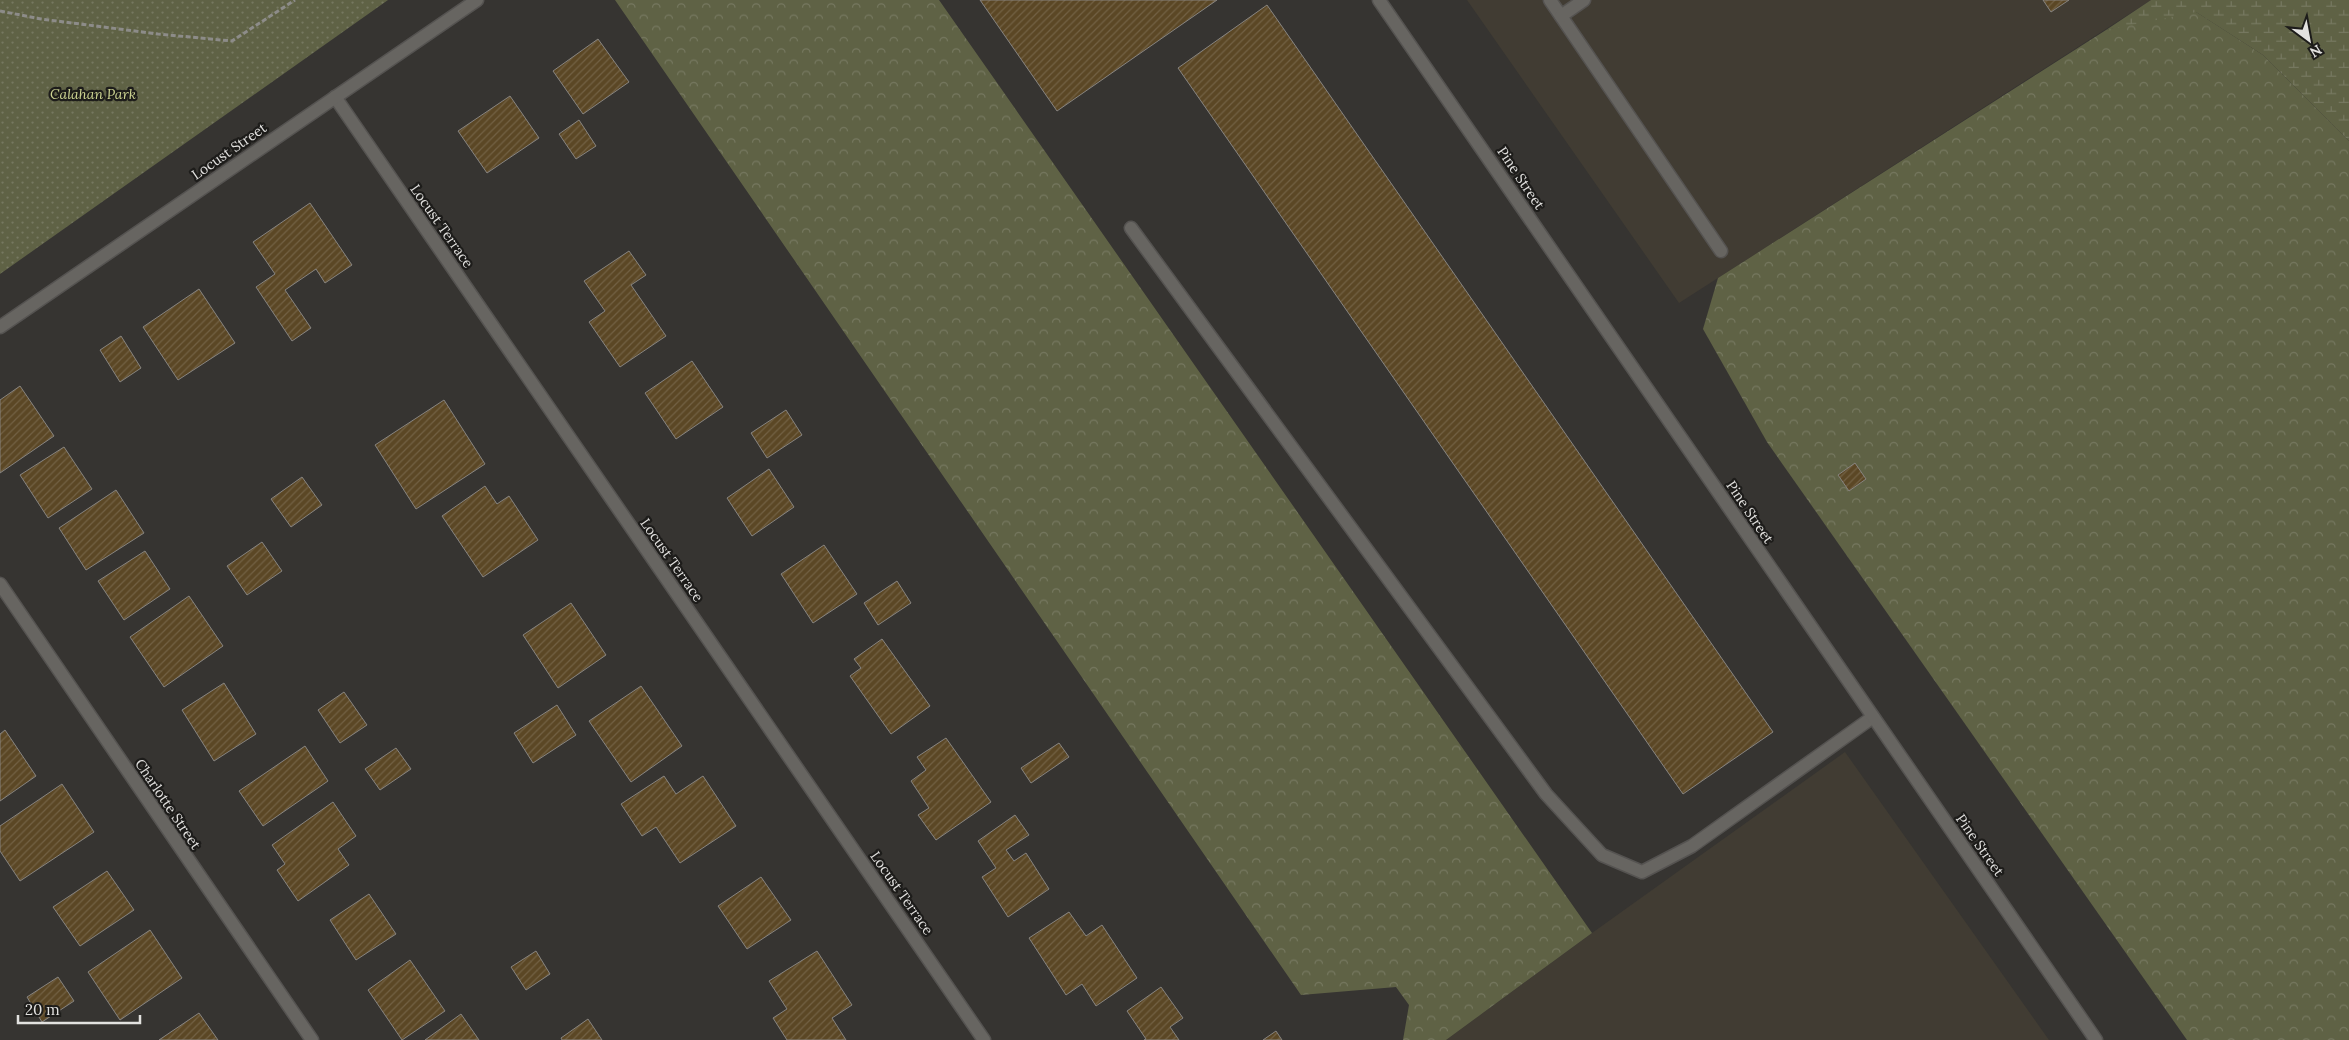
<svg xmlns="http://www.w3.org/2000/svg" width="2349" height="1040" font-family="Lora,serif">
	<style>
		.built { fill: #413c33 }
		.forest { fill: url(#forest-crowns) }
		.wetland { fill: url(#wetland-marsh) }
		.park { fill: url(#park-dots) }
		.building { fill: url(#building-hatch); stroke: #878480 }
		.lines { fill: none; stroke-linecap: round; stroke-linejoin: round }
		.lane-casing { stroke: #555351; stroke-width: 15 }
		.street-casing { stroke: #555351; stroke-width: 15 }
		.secondary-casing { stroke: #555351; stroke-width: 15 }
		.path { stroke: #8d8c89; stroke-width: 3; stroke-dasharray: 5 2.5; stroke-linecap: butt }
		.lane { stroke: #676561; stroke-width: 12 }
		.street { stroke: #676561; stroke-width: 12 }
		.secondary { stroke: #676561; stroke-width: 12 }
		.labels { text-anchor: middle; stroke-width: 4.5; stroke-linejoin: round; paint-order: stroke }
		.park-label { font-size: 14px; font-style: italic; fill: #cdd492; stroke: #1d1c1a }
		.street-label { font-size: 14px; fill: #e3e2e0; stroke: #1d1c1a }
	</style>
	<defs>
		<pattern id="forest-crowns" width="20" height="18" patternUnits="userSpaceOnUse" patternTransform="scale(1.25)"><rect width="20" height="18" fill="#5f6245"/><path d="M2 6a3 3 0 1 1 6 0M12 15a3 3 0 1 1 6 0" fill="none" stroke="#767860"/></pattern>
		<pattern id="wetland-marsh" width="20" height="14" patternUnits="userSpaceOnUse" patternTransform="scale(1.25)"><rect width="20" height="14" fill="#5f6245"/><path d="M1 5h8M5 5V1M11 12h8M15 12V8" fill="none" stroke="#767860"/></pattern>
		<pattern id="park-dots" width="8" height="8" patternUnits="userSpaceOnUse" patternTransform="scale(1.25)"><rect width="8" height="8" fill="#5f6245"/><path d="M2 2h.1M6 6h.1" fill="none" stroke="#767860" stroke-width="1.8" stroke-linecap="round"/></pattern>
		<pattern id="building-hatch" width="6" height="6" patternUnits="userSpaceOnUse" patternTransform="scale(1.25)"><rect width="6" height="6" fill="#5b4725"/><path d="M-1 1l2-2M0 6l6-6M5 7l2-2" fill="none" stroke="#726144"/></pattern>
	</defs>
	<rect width="100%" height="100%" fill="#363431"/>
	<!-- built -->
	<g class="built">
		<polygon points="1467,0 2151,0 1679,303"/>
		<polygon points="1845,752 2049,1040 1446,1040 1592,933"/>
	</g>
	<!-- forest -->
	<g class="forest">
		<polygon points="615,0 939,0 1592,933 1446,1040 1403,1040 1409,1005 1396,987 1301,995"/>
		<polygon points="2190,8 2263,55 2349,141 2349,1040 2187,1040 1767,442 1703,329 1718,278 2106,30"/>
	</g>
	<!-- wetland -->
	<polygon class="wetland" points="2151,0 2349,0 2349,141 2263,55 2196,12 2106,30"/>
	<!-- park -->
	<polygon class="park" points="0,0 388,0 0,274"/>
	<!-- building -->
	<g class="building">
		<polygon points="980,0 1217,0 1057,111"/>
		<polygon points="2043,0 2069,0 2051,12"/>
		<polygon points="1267,5 1773,732 1683,794 1178,68"/>
		<polygon points="598,39 629,82 583,114 553,71"/>
		<polygon points="510,96 539,138 487,173 458,131"/>
		<polygon points="579,120 596,146 576,159 559,134"/>
		<polygon points="310,203 352,265 325,283 316,269 285,290 311,328 292,341 256,287 275,274 253,242"/>
		<polygon points="629,251 646,275 631,285 666,336 620,367 589,322 605,311 584,281"/>
		<polygon points="199,289 235,343 178,380 143,327"/>
		<polygon points="121,336 141,368 120,382 100,350"/>
		<polygon points="692,361 723,407 676,439 645,393"/>
		<polygon points="20,386 54,436 0,473 0,400"/>
		<polygon points="444,400 485,464 416,509 375,445"/>
		<polygon points="786,410 802,435 767,458 751,433"/>
		<polygon points="64,447 92,489 48,518 20,475"/>
		<polygon points="1855,463 1866,479 1849,491 1838,475"/>
		<polygon points="769,469 794,507 752,536 727,498"/>
		<polygon points="302,477 322,505 291,527 271,499"/>
		<polygon points="485,486 497,504 509,496 538,540 483,577 442,516"/>
		<polygon points="116,490 144,533 86,570 59,528"/>
		<polygon points="262,542 282,571 247,595 227,566"/>
		<polygon points="824,545 857,594 813,623 781,574"/>
		<polygon points="145,551 170,589 124,620 98,581"/>
		<polygon points="897,581 911,603 878,625 864,603"/>
		<polygon points="189,596 223,646 164,687 130,637"/>
		<polygon points="571,603 606,655 558,688 523,635"/>
		<polygon points="882,639 930,706 891,734 850,676 861,668 854,659"/>
		<polygon points="224,683 256,734 214,761 182,710"/>
		<polygon points="641,686 682,746 631,782 589,721"/>
		<polygon points="344,692 367,725 340,743 318,710"/>
		<polygon points="557,705 576,735 533,763 514,733"/>
		<polygon points="5,730 36,776 0,801 0,734"/>
		<polygon points="946,738 991,802 936,840 918,815 929,808 911,781 926,770 917,757"/>
		<polygon points="1059,743 1069,757 1031,783 1021,768"/>
		<polygon points="305,746 328,781 263,826 239,791"/>
		<polygon points="396,748 411,769 380,790 365,769"/>
		<polygon points="664,776 676,794 703,776 736,826 680,863 656,827 642,836 621,804"/>
		<polygon points="62,784 94,832 20,881 0,851 0,826"/>
		<polygon points="333,802 356,836 338,849 349,865 298,901 277,870 285,864 272,845"/>
		<polygon points="1015,815 1029,835 1006,850 1014,861 1026,853 1049,889 1008,917 982,877 996,868 978,841"/>
		<polygon points="107,871 134,910 80,946 53,907"/>
		<polygon points="761,877 791,920 747,949 718,906"/>
		<polygon points="369,894 396,934 356,960 330,920"/>
		<polygon points="1069,912 1086,936 1102,925 1137,978 1096,1006 1082,984 1066,995 1029,938"/>
		<polygon points="150,930 182,978 120,1020 88,972"/>
		<polygon points="536,951 550,974 526,990 511,967"/>
		<polygon points="817,951 852,1005 832,1018 846,1040 787,1040 773,1018 787,1009 769,981"/>
		<polygon points="410,960 445,1011 402,1040 368,990"/>
		<polygon points="58,977 74,1001 42,1022 27,997"/>
		<polygon points="1161,987 1183,1018 1170,1027 1179,1040 1144,1040 1146,1039 1127,1011"/>
		<polygon points="199,1013 218,1040 159,1040"/>
		<polygon points="461,1014 479,1040 425,1040"/>
		<polygon points="588,1019 602,1040 562,1040 561,1038"/>
		<polygon points="1276,1031 1282,1040 1263,1040"/>
	</g>
	<g class="lines">
		<!-- lane casing -->
		<g class="lane-casing">
			<g id="lane">
				<polyline points="1550,0 1721,251"/>
				<polyline points="1561,16 1584,0"/>
				<polyline points="1131,228 1546,794 1602,855 1642,872 1692,846 1873,717"/>
			</g>
		</g>
		<!-- street casing -->
		<g class="street-casing">
			<g id="street">
				<polyline points="335,97 984,1040"/>
				<polyline points="0,327 477,0"/>
				<polyline points="0,584 312,1040"/>
			</g>
		</g>
		<!-- secondary casing -->
		<g class="secondary-casing">
			<polyline id="secondary" points="1379,0 2096,1040"/>
		</g>
		<!-- path -->
		<polyline class="path" points="0,11 41,19 158,34 232,41 295,0"/>
		<!-- lane -->
		<use href="#lane" class="lane"/>
		<!-- street -->
		<use href="#street" class="street"/>
		<!-- secondary -->
		<use href="#secondary" class="secondary"/>
	</g>
	<g class="labels">
		<!-- park labels -->
		<g class="park-label">
			<text x="93" y="99">Calahan Park</text>
		</g>
		<!-- street labels -->
		<g class="street-label">
			<text transform="translate(229 151) rotate(-35)" y="5">Locust Street</text>
			<text transform="translate(1521 178) rotate(56)" y="5">Pine Street</text>
			<text transform="translate(442 226) rotate(55)" y="5">Locust Terrace</text>
			<text transform="translate(1750 512) rotate(56)" y="5">Pine Street</text>
			<text transform="translate(672 560) rotate(55)" y="5">Locust Terrace</text>
			<text transform="translate(168 804) rotate(56)" y="5">Charlotte Street</text>
			<text transform="translate(1980 845) rotate(55)" y="5">Pine Street</text>
			<text transform="translate(902 893) rotate(55)" y="5">Locust Terrace</text>
		</g>
	</g>
	<!-- north arrow -->
	<g transform="translate(2309 40) rotate(148)" stroke="#1d1c1a" stroke-width="4" paint-order="stroke">
	<path d="M0-4L9 19L0 12L-9 19Z" fill="#e3e2e0"/>
	<text y="-8" font-size="14" font-weight="bold" text-anchor="middle" fill="#e3e2e0">N</text>
	</g>
	<!-- scale -->
	<path d="M18 1015v8h122v-8" fill="none" stroke="#e3e2e0" stroke-width="2.5"/>
	<text x="25" y="1015" font-size="15" fill="#e3e2e0" stroke="#1d1c1a" stroke-width="4" paint-order="stroke">20 m</text>
</svg>
